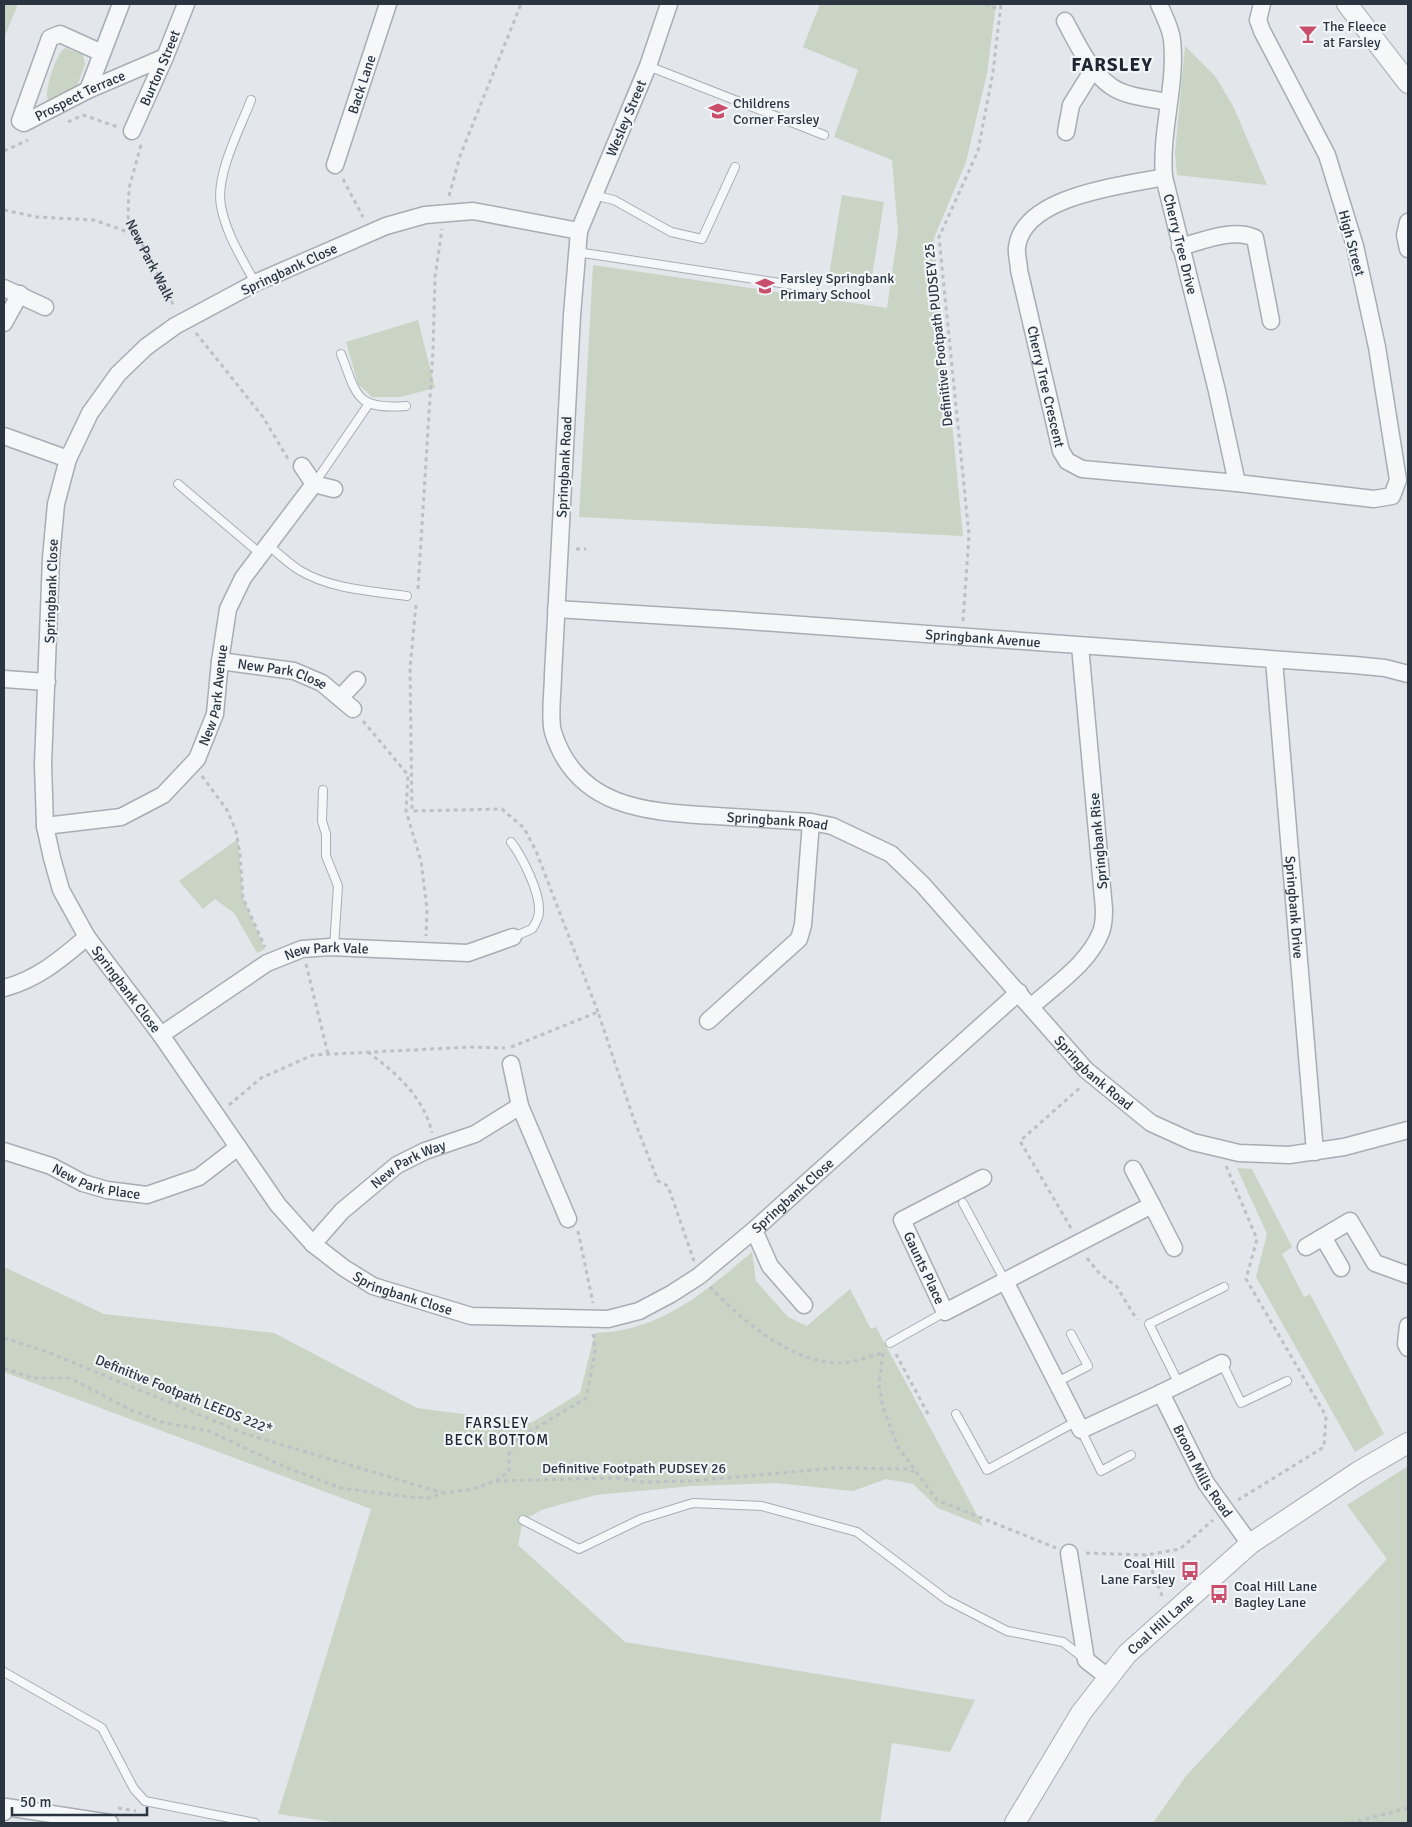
<svg xmlns="http://www.w3.org/2000/svg" width="1412" height="1827" font-family="Signika,sans-serif">
	<style>
		.green { fill: #c9d4c4 }
		.lines { fill: none; stroke-linecap: round; stroke-linejoin: round }
		.service-casing { stroke: #a8adb4; stroke-width: 10 }
		.minor-casing { stroke: #a8adb4; stroke-width: 19 }
		.tertiary-casing { stroke: #a8adb4; stroke-width: 22 }
		.path { stroke: #bcc1c6; stroke-width: 3; stroke-dasharray: 4 4; stroke-linecap: butt }
		.service { stroke: #f5f7f9; stroke-width: 8 }
		.minor { stroke: #f5f7f9; stroke-width: 16 }
		.tertiary { stroke: #f5f7f9; stroke-width: 20 }
		.labels { text-anchor: middle; stroke-width: 4.5; stroke-linejoin: round; paint-order: stroke }
		.poi-label { font-size: 14px; fill: #2b3542; stroke: #f2f5f8; text-anchor: start }
		.street-label { font-size: 14px; fill: #2b3542; stroke: #f2f5f8 }
		.neighbourhood-label { font-size: 15px; letter-spacing: 1px; fill: #1d2633; stroke: #f2f5f8 }
		.district-label { font-size: 19px; font-weight: bold; letter-spacing: 1px; fill: #1d2633; stroke: #f2f5f8 }
	</style>
	<rect width="100%" height="100%" fill="#e3e6ea"/>
	<!-- green -->
	<g class="green">
		<polygon points="4,4 18,4 4,38"/>
		<polygon points="820,4 996,4 987,73 966,162 934,238 963,536 579,517 593,265 887,308 898,232 892,160 834,137 858,70 803,47"/>
		<polygon points="1185,46 1215,76 1233,106 1267,185 1177,175 1175,153"/>
		<path d="M65 48 83 55 85 64 77 86 48 100C43 93 57 51 65 48Z"/>
		<polygon points="842,195 884,202 871,282 829,275"/>
		<polygon points="418,320 435,388 400,397 372,397 358,384 346,342"/>
		<polygon points="238,839 243,898 265,949 257,953 234,913 215,899 203,909 179,881"/>
		<polygon points="1237,1168 1252,1169 1292,1247 1282,1254 1304,1297 1310,1294 1384,1434 1355,1452 1256,1277 1267,1234"/>
		<path d="M752 1252 756 1281 788 1317 807 1326 850 1289 871 1329 876 1327 983 1526 938 1508 913 1484 886 1479 853 1491 776 1483 692 1486 596 1495 544 1509 523 1520 518 1545 625 1642 975 1700 950 1752 892 1743 880 1823H340L278 1814 371 1509 4 1372V1267L104 1314 274 1333 417 1408 531 1423 580 1393 595 1333C661 1331 705 1292 752 1252Z"/>
		<polygon points="1408,1466 1408,1823 1153,1823 1186,1776 1387,1559 1347,1505"/>
	</g>
	<g class="lines">
		<!-- service casing -->
		<g class="service-casing">
			<g id="service">
				<polyline points="648,66 824,135"/>
				<path d="M251 100C240 129 215 175 221 206 226 234 242 258 255 283"/>
				<polyline points="593,195 614,200 671,232 702,239 735,167"/>
				<polyline points="577,252 813,288"/>
				<path d="M341 354C357 395 355 410 406 406"/>
				<polyline points="178,484 262,555"/>
				<polyline points="314,484 368,405"/>
				<path d="M269 546C278 553 288 563 299 570 330 589 371 591 407 596"/>
				<polyline points="323,790 322,821 326,834 326,856 338,886 334,947"/>
				<path d="M511 842C522 856 540 892 539 911 539 917 536 923 532 929L513 937"/>
				<polyline points="963,1203 1005,1281"/>
				<polyline points="890,1343 945,1312"/>
				<polyline points="1222,1363 1241,1403 1287,1381"/>
				<polyline points="1057,1382 1088,1366 1071,1334"/>
				<polyline points="1179,1384 1149,1324 1224,1287"/>
				<polyline points="956,1414 987,1470 1077,1421"/>
				<polyline points="1081,1430 1101,1471 1131,1455"/>
				<polyline points="523,1520 579,1549 641,1519 693,1503 762,1506 857,1532 947,1600 1007,1631 1063,1642 1085,1659"/>
				<polyline points="4,1672 102,1728 134,1789 145,1801 255,1823"/>
			</g>
		</g>
		<!-- minor casing -->
		<g class="minor-casing">
			<g id="minor">
				<path id="s2" d="M669 4 648 66 579 231 572 315 553 675C553 690 549 718 553 732 577 809 648 812 716 816 748 818 779 820 811 822L832 826 891 854 923 885 1086 1070 1151 1123 1193 1142 1239 1153 1289 1155 1344 1147 1408 1130"/>
				<path id="s3" d="M1159 4C1163 14 1171 28 1172 40 1177 84 1160 131 1164 177L1217 391 1237 483"/>
				<path d="M1065 21C1077 43 1090 72 1112 87 1127 97 1150 98 1167 102"/>
				<path id="s4" d="M102 53 60 34 50 38 20 121 24 123 88 90 165 57"/>
				<polyline points="88,90 121,4"/>
				<path id="s5" d="M132 131 165 57 186 4"/>
				<polyline points="1066,132 1071,105 1094,68"/>
				<path id="s6" d="M335 165 388 4"/>
				<path id="s7" d="M1164 177C1123 186 1024 195 1017 247 1016 254 1019 263 1019 270L1061 451 1067 461 1082 469 1237 483 1374 499 1392 496 1398 480 1377 347 1355 246 1327 155 1262 31 1258 20 1262 4"/>
				<polyline points="1408,222 1405,235 1408,249"/>
				<path id="s8" d="M579 231 473 211 425 215 386 226 255 283 175 326 146 347 118 374 90 413 68 459 56 504 51 558 43 764 45 826 52 858 61 890 87 937 161 1035 278 1205 313 1244 344 1268 373 1286 471 1316 608 1319 639 1311 671 1294 699 1276 754 1230 1019 992"/>
				<path d="M1180 247C1203 241 1232 228 1255 238L1271 321"/>
				<polyline points="4,288 45,307"/>
				<polyline points="4,323 20,294"/>
				<polyline points="4,436 68,459"/>
				<polyline points="302,466 314,484"/>
				<path id="s9" d="M556 609 734 620 1354 665 1385 668 1408 674"/>
				<path id="s10" d="M1274 660 1315 1152"/>
				<path id="s11" d="M220 661 294 671 322 683 353 709"/>
				<polyline points="4,679 47,682"/>
				<polyline points="340,698 357,680"/>
				<path id="s12" d="M45 826 121 817 163 795 197 759 215 714 220 661 228 609 243 578 314 484 334 489"/>
				<path d="M4 988C38 979 61 959 87 937"/>
				<path d="M1031 1007C1055 985 1089 963 1101 932 1104 925 1104 916 1104 909L1080 646"/>
				<polyline points="708,1021 799,939 803,925 811,822"/>
				<path id="s13" d="M161 1035 267 963 302 949 330 947 468 953 513 937"/>
				<polyline points="511,1064 520,1106 568,1219"/>
				<path id="s14" d="M4 1151 51 1166 83 1183 107 1190 147 1195 199 1177 238 1147"/>
				<path id="s15" d="M983 1178 902 1220 945 1312 1152 1205 1133 1169"/>
				<polyline points="1152,1205 1174,1248"/>
				<polyline points="754,1230 770,1266 804,1305"/>
				<polyline points="1323,1237 1341,1268"/>
				<path id="s16" d="M313 1244 342 1211 397 1165 425 1151 475 1134 520 1106"/>
				<polyline points="1306,1247 1350,1221 1375,1263 1408,1275"/>
				<path id="s17" d="M1005 1281 1081 1430 1161 1393 1206 1483 1250 1544"/>
				<polyline points="1408,1326 1406,1344 1408,1348"/>
				<polyline points="1161,1393 1222,1363"/>
				<polyline points="1069,1553 1086,1660 1109,1678"/>
				<polyline points="4,1812 6,1807 110,1823"/>
			</g>
		</g>
		<!-- tertiary casing -->
		<g class="tertiary-casing">
			<g id="tertiary">
				<polyline points="1347,4 1408,83"/>
				<path id="s18" d="M1015 1823 1081 1713 1127 1654 1250 1544 1358 1472 1408 1443"/>
			</g>
		</g>
		<!-- path -->
		<g class="path">
			<polyline points="985,4 1000,10"/>
			<polyline points="68,122 83,115 118,127"/>
			<path id="s1" d="M141 145 129 188 128 217 175 308"/>
			<polyline points="4,151 28,140"/>
			<polyline points="343,179 363,217"/>
			<polyline points="449,196 460,156 521,4"/>
			<polyline points="4,210 37,217 94,220 125,231 134,229"/>
			<polyline points="196,333 263,417 288,459"/>
			<polyline points="576,549 586,549"/>
			<polyline points="418,589 433,350 435,277 442,229"/>
			<polyline points="416,605 410,668 412,811 502,809 524,828 536,851 598,1012"/>
			<polyline points="963,621 969,535 939,237 978,151 993,72 1001,4"/>
			<polyline points="363,721 408,775 406,811 421,861 427,909 426,936"/>
			<polyline points="202,776 227,810 236,831 240,854 243,898 265,947"/>
			<polyline points="306,964 328,1054"/>
			<polyline points="511,1047 598,1012 633,1117 658,1181 668,1186 694,1261"/>
			<path d="M368 1052C396 1073 424 1097 432 1133"/>
			<polyline points="229,1105 261,1078 313,1055 471,1047 505,1048"/>
			<polyline points="1226,1166 1257,1239 1246,1279 1326,1416 1324,1447 1238,1500"/>
			<polyline points="1071,1228 1020,1141 1082,1086"/>
			<polyline points="578,1231 593,1303"/>
			<polyline points="1087,1258 1099,1273 1117,1287 1137,1320"/>
			<path d="M710 1287C742 1320 792 1364 841 1363 855 1362 870 1356 883 1353"/>
			<polyline points="4,1338 50,1353 246,1434 443,1493"/>
			<polyline points="883,1353 879,1384 883,1408 898,1447 937,1500 1056,1548"/>
			<polyline points="896,1354 928,1414"/>
			<polyline points="4,1368 32,1378 70,1378 131,1410 161,1422 209,1431 285,1467 341,1488 410,1497 428,1498 443,1493 473,1489 495,1481 617,1478 643,1482 691,1481 836,1468 908,1469 914,1472"/>
			<polyline points="496,1481 509,1471 509,1454 517,1439 586,1398 595,1352 593,1334"/>
			<polyline points="1086,1553 1146,1555 1180,1549 1213,1520"/>
			<polyline points="1146,1555 1163,1598"/>
			<polyline points="118,1808 136,1811"/>
			<polyline points="1350,1823 1408,1808"/>
		</g>
		<!-- service -->
		<use href="#service" class="service"/>
		<!-- minor -->
		<use href="#minor" class="minor"/>
		<!-- tertiary -->
		<use href="#tertiary" class="tertiary"/>
	</g>
	<!-- icons -->
	<defs>
		<g id="bar-bare" transform="scale(1.5)"><path d="M-6-5H6L.8 .8V4.5H3.5V6h-7V4.5H-.8V.8Z" fill="#c94e6b" stroke="#f2f5f8" stroke-width="2.5" paint-order="stroke"/></g>
		<g id="school-bare" transform="scale(1.5)"><path d="M0-5L7-2L0 1L-7-2ZM-4 1L0 2.5L4 1V4Q0 6-4 4Z" fill="#c94e6b" stroke="#f2f5f8" stroke-width="2.5" paint-order="stroke"/></g>
		<g id="bus-bare" transform="scale(1.5)"><path d="M-5-6H5V4H4V6H2V4H-2V6H-4V4H-5ZM-3.5-4V0h7V-4ZM-3.5 1.2v1.5H-2V1.2ZM2 1.2v1.5H3.5V1.2Z" fill="#c94e6b" stroke="#f2f5f8" stroke-width="2.5" paint-order="stroke"/></g>
	</defs>
	<g fill-rule="evenodd">
		<use href="#bar-bare" x="1308" y="34"/>
		<use href="#school-bare" x="718" y="111"/>
		<use href="#school-bare" x="765" y="286"/>
		<use href="#bus-bare" x="1190" y="1571"/>
		<use href="#bus-bare" x="1219" y="1594"/>
	</g>
	<g class="labels">
		<!-- poi labels -->
		<g class="poi-label">
			<text x="1323" y="31">The Fleece<tspan x="1323" dy="16">at Farsley</tspan></text>
			<text x="733" y="108">Childrens<tspan x="733" dy="16">Corner Farsley</tspan></text>
			<text x="780" y="283">Farsley Springbank<tspan x="780" dy="16">Primary School</tspan></text>
			<text x="1175" y="1568" text-anchor="end">Coal Hill<tspan x="1175" dy="16">Lane Farsley</tspan></text>
			<text x="1234" y="1591">Coal Hill Lane<tspan x="1234" dy="16">Bagley Lane</tspan></text>
		</g>
		<!-- street labels -->
		<g class="street-label">
			<text dy="5" stroke="none"><textPath href="#s5" startOffset="69">Burton Street</textPath></text>
			<text dy="5" stroke="none"><textPath href="#s6" startOffset="85">Back Lane</textPath></text>
			<text dy="5" stroke="none"><textPath href="#s4" startOffset="212">Prospect Terrace</textPath></text>
			<text transform="translate(626 118) rotate(-67)" y="5">Wesley Street</text>
			<text transform="translate(1352 243) rotate(75)" y="5">High Street</text>
			<text dy="5" stroke="none"><textPath href="#s3" startOffset="245">Cherry Tree Drive</textPath></text>
			<text dy="5" stroke="none"><textPath href="#s1" startOffset="122">New Park Walk</textPath></text>
			<text transform="translate(289 269) rotate(-25)" y="5">Springbank Close</text>
			<text transform="translate(938 335) rotate(-96)" y="5">Definitive Footpath PUDSEY 25</text>
			<text dy="5" stroke="none"><textPath href="#s7" startOffset="315">Cherry Tree Crescent</textPath></text>
			<text transform="translate(564 467) rotate(-87)" y="5">Springbank Road</text>
			<text transform="translate(51 591) rotate(-88)" y="5">Springbank Close</text>
			<text dy="5" stroke="none"><textPath href="#s9" startOffset="428">Springbank Avenue</textPath></text>
			<text dy="5" stroke="none"><textPath href="#s11" startOffset="64">New Park Close</textPath></text>
			<text dy="5" stroke="none"><textPath href="#s12" startOffset="240">New Park Avenue</textPath></text>
			<text dy="5" stroke="none"><textPath href="#s2" startOffset="1006">Springbank Road</textPath></text>
			<text transform="translate(1098 841) rotate(-95)" y="5">Springbank Rise</text>
			<text dy="5" stroke="none"><textPath href="#s10" startOffset="248">Springbank Drive</textPath></text>
			<text dy="5" stroke="none"><textPath href="#s13" startOffset="190">New Park Vale</textPath></text>
			<text dy="5" stroke="none"><textPath href="#s8" startOffset="1158">Springbank Close</textPath></text>
			<text dy="5" stroke="none"><textPath href="#s2" startOffset="1425">Springbank Road</textPath></text>
			<text dy="5" stroke="none"><textPath href="#s16" startOffset="126">New Park Way</textPath></text>
			<text dy="5" stroke="none"><textPath href="#s14" startOffset="98">New Park Place</textPath></text>
			<text dy="5" stroke="none"><textPath href="#s8" startOffset="2012">Springbank Close</textPath></text>
			<text dy="5" stroke="none"><textPath href="#s15" startOffset="144">Gaunts Place</textPath></text>
			<text dy="5" stroke="none"><textPath href="#s8" startOffset="1578">Springbank Close</textPath></text>
			<text transform="translate(184 1394) rotate(22)" y="5">Definitive Footpath LEEDS 222*</text>
			<text x="634" y="1473">Definitive Footpath PUDSEY 26</text>
			<text dy="5" stroke="none"><textPath href="#s17" startOffset="344">Broom Mills Road</textPath></text>
			<text dy="5" stroke="none"><textPath href="#s18" startOffset="248">Coal Hill Lane</textPath></text>
		</g>
		<!-- neighbourhood labels -->
		<g class="neighbourhood-label">
			<text x="497" y="1428">FARSLEY<tspan x="497" dy="17">BECK BOTTOM</tspan></text>
		</g>
		<!-- district labels -->
		<g class="district-label">
			<text x="1112" y="71">FARSLEY</text>
		</g>
	</g>
	<!-- border -->
	<rect width="1412" height="1827" fill="none" stroke="#2b3542" stroke-width="10"/>
	<!-- scale -->
	<path d="M12 1807v8h135v-8" fill="none" stroke="#2b3542" stroke-width="2.5"/>
	<text x="20" y="1807" font-size="15" fill="#2b3542" stroke="#f2f5f8" stroke-width="4" paint-order="stroke">50 m</text>
</svg>
